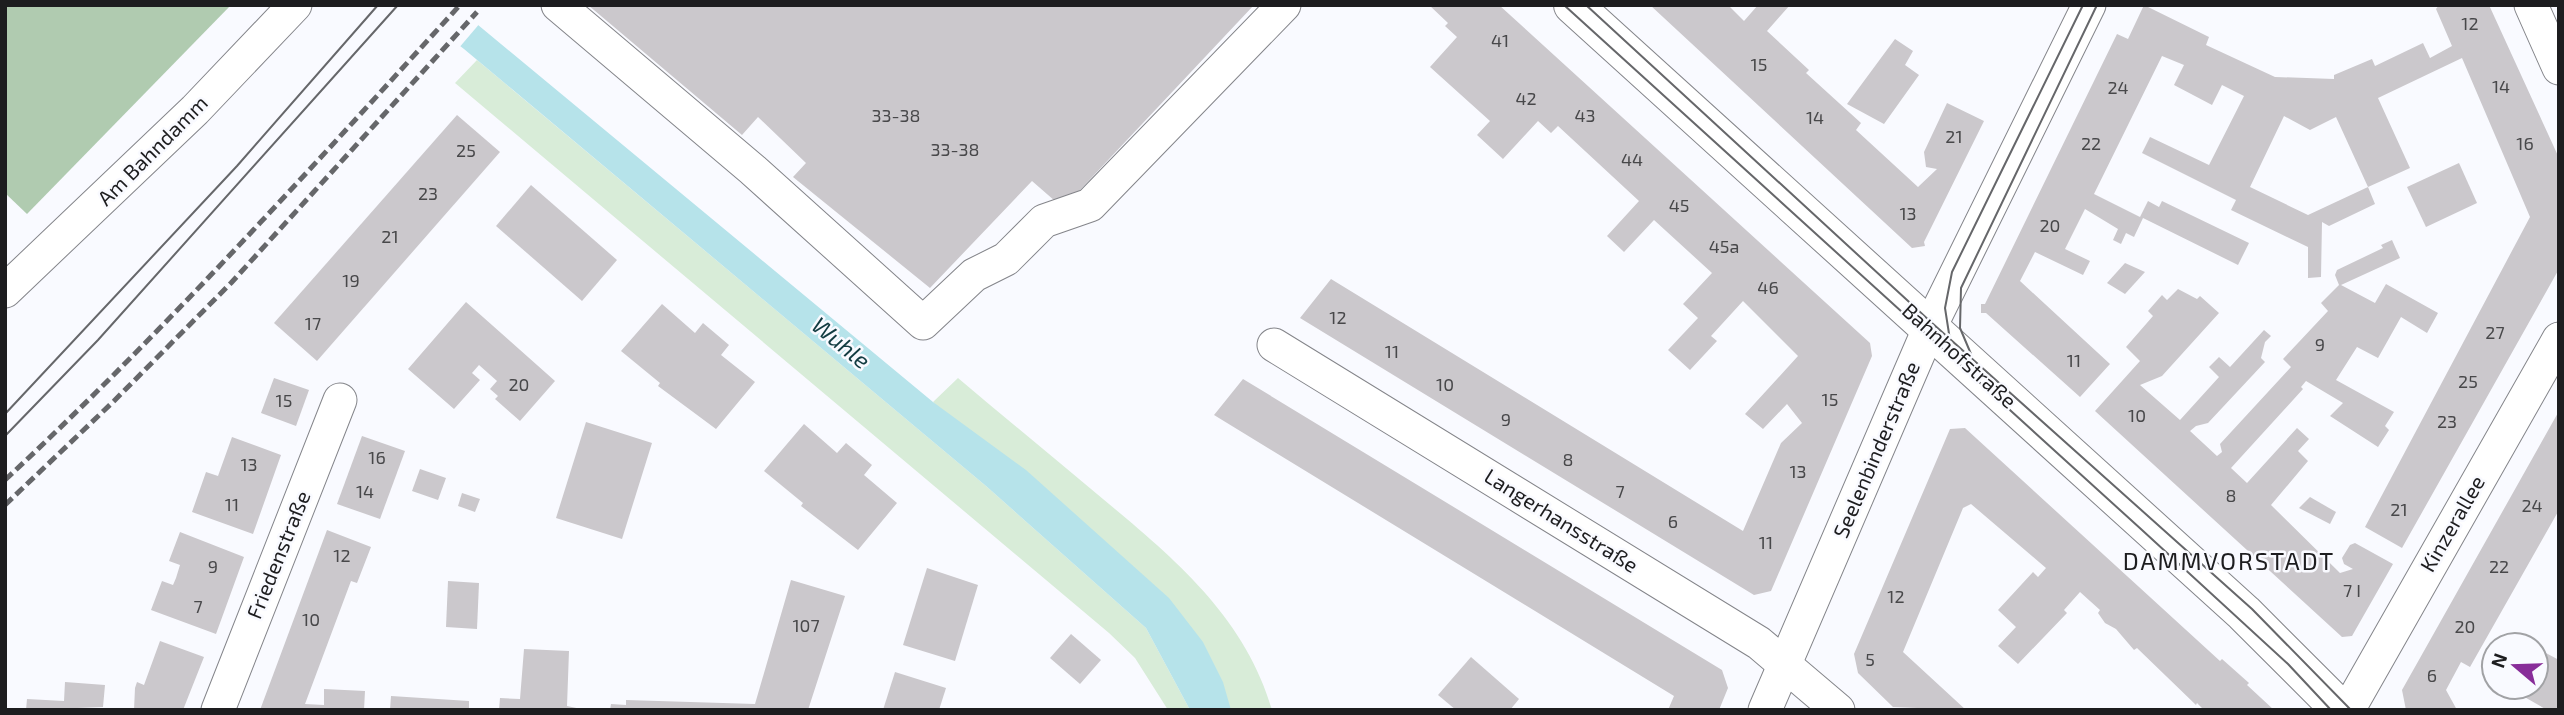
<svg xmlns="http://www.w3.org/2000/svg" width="2564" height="715" font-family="'Exo 2',sans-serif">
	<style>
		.green { fill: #d8ecd8 }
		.forest { fill: #b0cbb0 }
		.water { fill: #b6e3ea }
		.pier { fill: #f9faff }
		.building { fill: #cbc8cc }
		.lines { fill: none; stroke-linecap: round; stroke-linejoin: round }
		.minor-casing { stroke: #84858a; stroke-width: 35 }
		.major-casing { stroke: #84858a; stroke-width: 40 }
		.minor { stroke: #fff; stroke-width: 33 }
		.major { stroke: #fff; stroke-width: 38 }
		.tram { stroke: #66676a; stroke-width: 2 }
		.rail { stroke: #66676a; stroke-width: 5; stroke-dasharray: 10 5; stroke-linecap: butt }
		.labels { text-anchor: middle; stroke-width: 5; stroke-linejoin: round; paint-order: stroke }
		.number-label { font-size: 18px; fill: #48484a }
		.street-label { font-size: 21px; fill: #1d1d1f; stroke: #f9faff }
		.water-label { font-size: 23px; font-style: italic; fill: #123c42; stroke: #f9faff }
		.quarter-label { font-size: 24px; letter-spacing: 2px; fill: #1d1d1f; stroke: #f9faff }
	</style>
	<rect width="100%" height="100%" fill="#f9faff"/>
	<!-- green -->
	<g class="green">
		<polygon points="477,60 986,486 1146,628 1190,710 1168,710 1135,658 1109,633 455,83"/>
		<path d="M958 378C1004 417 1051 455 1097 494 1170 555 1244 614 1272 710H1231L933 402Z"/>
	</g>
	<!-- forest -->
	<polygon class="forest" points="5,5 231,5 27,214 5,193"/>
	<!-- water -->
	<polygon class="water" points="406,5 454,5 933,402 1026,470 1169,598 1203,642 1223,682 1231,710 1190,710 1146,628 986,486 464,49"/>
	<!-- pier -->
	<polygon class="pier" points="403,5 459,5 481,22 458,49"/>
	<!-- building -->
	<g class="building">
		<polygon points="588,5 1254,5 1063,208 1032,181 930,288 793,177 806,163 758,117 742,135"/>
		<polygon points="1429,5 1499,5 1870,343 1872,356 1771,591 1754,595 1300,318 1331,279 1743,531 1781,443 1802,423 1787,404 1763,429 1745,414 1798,356 1743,301 1711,336 1717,341 1690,370 1668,350 1698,318 1683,304 1712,273 1654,220 1624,252 1607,236 1639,201 1558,126 1551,133 1538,121 1503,159 1477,135 1490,121 1430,67 1457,37 1445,26 1448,23"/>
		<polygon points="1650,5 1728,5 1744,21 1758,5 1790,5 1767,31 1809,70 1806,73 1861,123 1856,130 1918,187 1937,169 1926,167 1924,152 1947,103 1984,121 1924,242 1925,246 1912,248"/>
		<polygon points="2144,5 2209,37 2206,45 2275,77 2334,79 2334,75 2372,59 2375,66 2423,43 2430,58 2452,46 2436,9 2439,5 2489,5 2559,158 2559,269 2402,548 2365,527 2530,217 2462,58 2378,98 2410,168 2368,187 2336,117 2310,130 2284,116 2250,187 2308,215 2368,187 2375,204 2329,226 2322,222 2321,277 2308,278 2308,247 2231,210 2236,200 2142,153 2150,137 2209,165 2244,96 2222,85 2212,105 2174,85 2184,65 2162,56 2094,194 2140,217 2148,201 2159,207 2162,201 2249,243 2238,265 2143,218 2134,237 2126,233 2121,244 2113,240 2118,229 2085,209 2065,249 2090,261 2083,275 2035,252 2020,281 2110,364 2080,397 1986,313 1981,313 1981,304 1985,304 2117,34 2128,39"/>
		<polygon points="1895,39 1913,51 1905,65 1919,75 1884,124 1847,104"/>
		<polygon points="457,115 500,152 317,361 274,323"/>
		<polygon points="2459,163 2477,203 2426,227 2407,187"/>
		<polygon points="531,185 617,260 582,301 496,226"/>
		<polygon points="2392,240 2400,258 2341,285 2375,303 2386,284 2438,313 2427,333 2401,317 2378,358 2357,347 2336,380 2394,412 2385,426 2389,430 2378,447 2330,416 2343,403 2306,381 2301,387 2303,389 2231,468 2247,483 2297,428 2309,439 2298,451 2308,461 2271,505 2340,573 2353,569 2344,564 2342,558 2350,545 2355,543 2393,564 2352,636 2342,637 2095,411 2140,361 2126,347 2153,316 2148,311 2162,295 2167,300 2178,289 2197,299 2200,296 2219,313 2162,376 2140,385 2180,420 2219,377 2209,367 2219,357 2230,367 2264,330 2271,336 2265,342 2261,358 2265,362 2208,423 2196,426 2190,431 2217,456 2222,452 2220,444 2291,367 2283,359 2328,311 2321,303 2339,285 2335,275 2337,270 2383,248 2381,245"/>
		<polygon points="2125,263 2145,272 2125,294 2107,283"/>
		<polygon points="466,302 555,381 520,421 495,399 498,396 490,389 497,381 479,365 472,373 480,380 454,409 408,369"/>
		<polygon points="662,304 695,333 703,323 729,345 721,355 755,382 716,429 658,386 660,383 621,351"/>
		<polygon points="274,378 309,390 296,426 261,413"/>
		<polygon points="1243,379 1722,670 1728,688 1719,710 1668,710 1674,696 1214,415"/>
		<polygon points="2559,411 2559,510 2470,667 2461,662 2446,690 2457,710 2406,710 2402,690"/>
		<polygon points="586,422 652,443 622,539 556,518"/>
		<polygon points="804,424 837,453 846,443 872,465 864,475 897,503 858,550 801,506 803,503 764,471"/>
		<polygon points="1965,428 2220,661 2222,659 2249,683 2247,685 2274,710 2204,710 2197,703 2196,705 2137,648 2134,650 2116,629 2105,623 2098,613 2100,610 2080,592 2064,610 2067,613 2018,664 1998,646 2016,627 1998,610 2033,572 2038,577 2046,568 1971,504 1963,508 1903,652 1966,710 1893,707 1858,673 1854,654 1950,429"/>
		<polygon points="362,436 405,451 380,519 337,504"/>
		<polygon points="232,437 281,455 253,534 192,512 206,472 218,476"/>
		<polygon points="420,469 446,478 438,500 412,491"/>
		<polygon points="462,493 480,499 475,512 458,506"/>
		<polygon points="2310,497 2336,512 2330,524 2299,508"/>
		<polygon points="327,530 371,547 357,583 351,581 305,704 324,705 324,689 365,691 364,710 260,710"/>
		<polygon points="180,532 244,557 216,634 151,610 162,581 173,585 176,578 180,565 169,561"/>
		<polygon points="927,568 978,585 955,661 903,645"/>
		<polygon points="791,580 845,596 808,710 610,710 611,704 626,705 626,700 755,704"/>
		<polygon points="448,581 479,583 477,629 446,627"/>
		<polygon points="1071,634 1101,660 1080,684 1050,658"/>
		<polygon points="160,641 204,657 183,710 134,710 135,688 137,682 144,685"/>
		<polygon points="524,649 569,651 567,706 586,710 499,710 500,698 520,699"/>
		<polygon points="2544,652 2559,660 2559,710 2547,710 2521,695 2525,687 2536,687 2536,667"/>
		<polygon points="1471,657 1519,699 1510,710 1456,710 1438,695"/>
		<polygon points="895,672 946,688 939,710 883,710"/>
		<polygon points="65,682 105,685 103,707 26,710 27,699 64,701"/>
		<polygon points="391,696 469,701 469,710 390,710"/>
	</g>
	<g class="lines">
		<!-- minor casing -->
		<g class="minor-casing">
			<g id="minor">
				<polyline points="558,5 753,170 923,323 974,275 1006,259 1044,221 1090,205 1284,5"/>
				<polyline points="2531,5 2559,68"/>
				<polyline points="5,291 195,110 295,5"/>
				<polyline points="1274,345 1759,643 1838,710"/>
				<polyline points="218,710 340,400"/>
				<polyline points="1765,710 1929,329 2089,5"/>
				<polyline points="2348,710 2559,339"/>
			</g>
		</g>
		<!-- major casing -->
		<g class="major-casing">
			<polyline id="major" points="1573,5 2244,613 2341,710"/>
		</g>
		<!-- minor -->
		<use href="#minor" class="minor"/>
		<!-- major -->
		<use href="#major" class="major"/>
		<!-- tram -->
		<g class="tram">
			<polyline points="1564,5 2142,530 2288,664 2331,710"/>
			<polyline points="1586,5 1932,323 2252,609 2351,710"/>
			<polyline points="1950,340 1945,308 1952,272 2083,5"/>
			<polyline points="1971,354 1960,328 1961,288 2097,5"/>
			<polyline points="5,414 237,166 378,5"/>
			<polyline points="5,436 98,340 398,5"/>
		</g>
		<!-- rail -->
		<g class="rail">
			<path d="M5 480C166 330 312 167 460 5"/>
			<polyline points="5,505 114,401 231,283 477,12"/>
		</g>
	</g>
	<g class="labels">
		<!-- number labels -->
		<g class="number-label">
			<text x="2470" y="30">12</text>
			<text x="1500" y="47">41</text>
			<text x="1759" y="71">15</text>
			<text x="2501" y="93">14</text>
			<text x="2118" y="94">24</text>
			<text x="1526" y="105">42</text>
			<text x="896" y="122">33-38</text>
			<text x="1585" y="122">43</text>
			<text x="1815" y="124">14</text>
			<text x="1954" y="143">21</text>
			<text x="2091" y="150">22</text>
			<text x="2525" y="150">16</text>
			<text x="955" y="156">33-38</text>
			<text x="466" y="157">25</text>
			<text x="1632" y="166">44</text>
			<text x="428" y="200">23</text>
			<text x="1679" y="212">45</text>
			<text x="1908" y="220">13</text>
			<text x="2050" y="232">20</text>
			<text x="390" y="243">21</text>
			<text x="1724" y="253">45a</text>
			<text x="351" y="287">19</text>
			<text x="1768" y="294">46</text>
			<text x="1338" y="324">12</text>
			<text x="313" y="330">17</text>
			<text x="2495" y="339">27</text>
			<text x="2320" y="351">9</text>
			<text x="1392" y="358">11</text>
			<text x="2074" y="367">11</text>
			<text x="2468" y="388">25</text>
			<text x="519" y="391">20</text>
			<text x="1445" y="391">10</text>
			<text x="1830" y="406">15</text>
			<text x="284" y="407">15</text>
			<text x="2137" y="422">10</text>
			<text x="1506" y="426">9</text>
			<text x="2447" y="428">23</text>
			<text x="377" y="464">16</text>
			<text x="1568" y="466">8</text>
			<text x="249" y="471">13</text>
			<text x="1798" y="478">13</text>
			<text x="365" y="498">14</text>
			<text x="1620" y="498">7</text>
			<text x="2231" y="502">8</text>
			<text x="232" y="511">11</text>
			<text x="2532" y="512">24</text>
			<text x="2399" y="516">21</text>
			<text x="1673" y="528">6</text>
			<text x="1766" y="549">11</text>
			<text x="342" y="562">12</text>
			<text x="213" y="573">9</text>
			<text x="2499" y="573">22</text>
			<text x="2352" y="597">7 I</text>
			<text x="1896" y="603">12</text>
			<text x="198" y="613">7</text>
			<text x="311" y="626">10</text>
			<text x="806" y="632">107</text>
			<text x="2465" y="633">20</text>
			<text x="1870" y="666">5</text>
			<text x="2432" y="682">6</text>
		</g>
		<!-- street labels -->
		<g class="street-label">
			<text transform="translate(153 151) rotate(-45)" y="7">Am Bahndamm</text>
			<text transform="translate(1959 356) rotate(42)" y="7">Bahnhofstraße</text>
			<text transform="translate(1877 450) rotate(-67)" y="7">Seelenbinderstraße</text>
			<text transform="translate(1561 521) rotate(32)" y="7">Langerhansstraße</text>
			<text transform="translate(2453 524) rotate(-60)" y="7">Kinzerallee</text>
			<text transform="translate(279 555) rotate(-68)" y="7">Friedenstraße</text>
		</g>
		<!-- water labels -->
		<g class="water-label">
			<text transform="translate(841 343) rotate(39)" y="8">Wuhle</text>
		</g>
		<!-- quarter labels -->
		<g class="quarter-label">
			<text x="2229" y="570">DAMMVORSTADT</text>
		</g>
	</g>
	<!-- border -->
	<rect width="2564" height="715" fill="none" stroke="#1d1d1f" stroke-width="14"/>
	<!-- north arrow -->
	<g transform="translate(2515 666) rotate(289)"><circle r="33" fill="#f9faff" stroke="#a1a2a5" stroke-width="2"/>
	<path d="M0-5L12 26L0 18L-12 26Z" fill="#882d99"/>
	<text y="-10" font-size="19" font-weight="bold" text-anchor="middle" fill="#1d1d1f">N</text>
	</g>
</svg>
